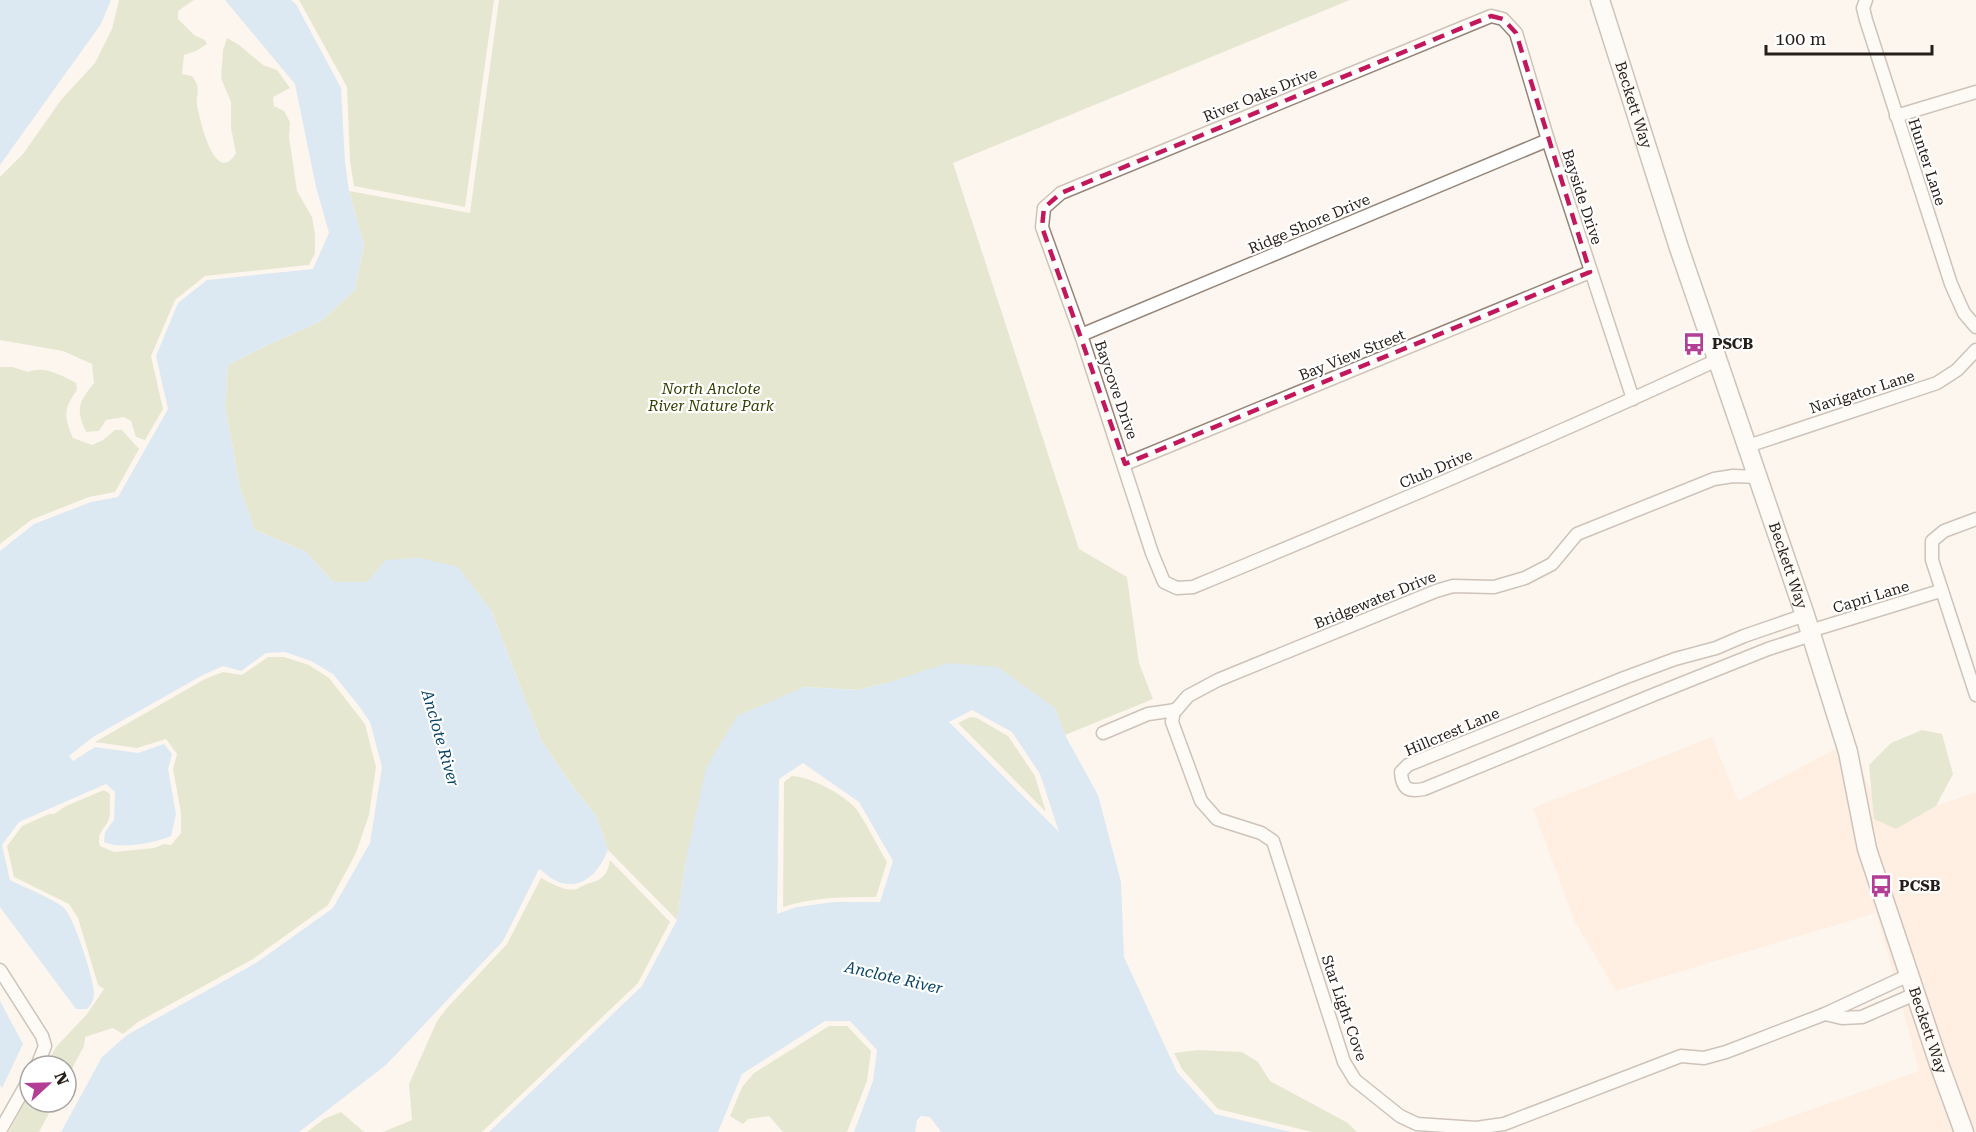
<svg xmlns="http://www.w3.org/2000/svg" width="1976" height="1132" font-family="'Roboto Serif',serif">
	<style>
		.built { fill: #ffe6d2 }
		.green { fill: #cad6ae }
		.water { fill: #b3daf7; fill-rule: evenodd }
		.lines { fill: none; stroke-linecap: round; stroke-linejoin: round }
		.street-casing { stroke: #958577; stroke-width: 15 }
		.secondary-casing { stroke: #958577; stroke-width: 21 }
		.street { stroke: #fff; stroke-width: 12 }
		.secondary { stroke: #fff; stroke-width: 18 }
		.marked { fill: none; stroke: #c2185b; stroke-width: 4.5; stroke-dasharray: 12 8; stroke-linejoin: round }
		.labels { text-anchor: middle; stroke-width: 4.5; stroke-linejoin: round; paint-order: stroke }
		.street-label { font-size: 15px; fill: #251e19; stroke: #fff }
		.poi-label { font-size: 15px; font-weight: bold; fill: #251e19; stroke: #fff; text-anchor: start }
		.park-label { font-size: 15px; font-style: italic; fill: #323f01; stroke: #fff }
		.water-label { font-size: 16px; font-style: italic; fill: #094467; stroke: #fff }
	</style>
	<rect width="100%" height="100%" fill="#fdf5ef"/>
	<!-- built -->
	<g class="built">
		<polygon points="1712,737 1738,801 1839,747 1901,972 1894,976 1876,913 1616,991 1574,920 1533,808"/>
		<polygon points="1856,759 1872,792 1874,819 1896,829 1936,806 1976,792 1976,1132 1971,1132 1873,847"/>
		<polygon points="1911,1002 1957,1132 1748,1132 1919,1071 1902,1006"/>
	</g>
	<!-- green -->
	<g class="green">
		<path d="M119 0H194L178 11V19L194 35 205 40 207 44 196 51 184 55 182 74 192 76C194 79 196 82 197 85 199 91 196 98 197 104 199 118 215 188 236 153L231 128V102L221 78 223 50 227 38 239 45 263 65 277 70 290 88 273 97 274 106 284 111 290 122 289 137 297 191 312 217 315 235V253L309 265 205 276 175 300 151 356 163 409 145 440 136 437 131 421 124 417 106 420 99 431 86 432C75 408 79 402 94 383L92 364 63 351 0 340V177L23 154 61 100 95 63 112 29Z"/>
		<polygon points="299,0 494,0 465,207 354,186 350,161 347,87"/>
		<polygon points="499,0 1350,0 953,163 1079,549 1127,577 1139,663 1153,699 1065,735 1055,708 890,682 858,690 804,687 685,864 677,920 608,850 597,817 568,780 541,740 491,610 367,583 333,582 306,552 255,530 240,488 225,406 228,365 259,349 321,321 355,290 364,245 349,191 470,213"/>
		<path d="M0 367H12L28 372C43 365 62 375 76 383L77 390C63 409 64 417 73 438L92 445 103 440 115 430H122L139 449 115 492 89 497 31 520 0 544Z"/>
		<path d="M268 657H284L309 665 329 678 365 724 376 767 369 815 356 853 328 905 253 959 138 1022 123 1034 113 1028 85 1037 84 1046 66 1080V1066H45L56 1047 87 1014 104 989 98 985 78 918 69 904 14 877 7 846 22 826 49 814H54L66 806 104 790 110 794C109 801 111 812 109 819 105 829 96 833 100 846L114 852 154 848 164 844 171 845 181 833V813L173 769 177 754 166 739 137 748 95 742 205 679 223 672 242 675Z"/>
		<polygon points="970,717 977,718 1008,736 1035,776 1046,812 958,723"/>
		<polygon points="1922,730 1942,734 1953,774 1936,806 1896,829 1874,819 1869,765 1891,743"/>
		<path d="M792 776C809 776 847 796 857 810 868 826 877 845 887 862L876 897C845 897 813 897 783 907L784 782Z"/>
		<path d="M610 860 670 922 638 983 482 1132H383L412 1120 409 1084 437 1021 446 1009 507 944 541 878C551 883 565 892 577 889 581 887 585 884 590 883 603 880 608 873 610 860Z"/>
		<polygon points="829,1026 847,1026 871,1051 867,1081 847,1132 783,1132 769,1116 748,1119 743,1124 730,1116 742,1087 754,1073"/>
		<polygon points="1198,1050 1242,1052 1258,1062 1270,1081 1348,1123 1357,1132 1312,1132 1218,1109 1182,1069 1174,1053"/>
		<polygon points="30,1092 30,1102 55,1102 39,1132 9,1132"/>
		<polygon points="341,1112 364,1132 307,1132 324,1119"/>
	</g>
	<!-- water -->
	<g class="water">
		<polygon points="0,0 111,0 101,24 0,165"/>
		<path d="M225 0H291L296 4 341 88 345 162 349 191 364 245 355 290 321 321 259 349 228 365 225 406 240 488 255 530 306 552 333 582H367L386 560 419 558 458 567 491 610 541 740 568 780 597 817 608 850C599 872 582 892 556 881 550 878 544 872 539 869L503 941 386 1065 299 1132H61L102 1057 127 1035 256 963 333 908 370 843 382 767 370 722 359 706 333 674 311 661 285 652 266 653 241 671 223 666 203 675 93 737 69 756 73 761 95 747 138 753 164 744 172 754 168 769 176 814 171 836C154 843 121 850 104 842L105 832 114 820 115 792 106 784 19 822 2 845 10 880C27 889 48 896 63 907 73 914 94 979 94 993 94 1000 92 1004 87 1009H76L0 907V551L34 524 91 502 118 497 168 409 156 356 178 303 207 280 313 269 329 233 316 187 295 84Z"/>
		<path d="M948 663 998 667 1055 708 1065 735 1098 795 1121 882 1124 957 1177 1072 1215 1114 1291 1132H941L930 1117 921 1116 917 1120 915 1132H854L873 1081 877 1050 850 1021H825L742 1074 718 1132H489L642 986 677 920 685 864 706 768 737 716 804 687 858 690 890 682ZM972 710 1012 732 1040 774 1059 832 949 722ZM803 763 859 802 893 861 880 902H834L797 907 777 914 779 779Z"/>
		<polygon points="0,1001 23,1044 2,1088 0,1085"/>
	</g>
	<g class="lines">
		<!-- street casing -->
		<g class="street-casing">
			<g id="street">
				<polyline points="1866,0 1863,8 1866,20 1951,284 1964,313 1976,327"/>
				<polyline points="1896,116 1976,92"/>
				<polyline points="1081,335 1548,140"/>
				<path d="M1633 399 1548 140 1516 33 1503 19 1491 16 1061 193 1044 208 1042 227 1081 335 1152 553 1164 582 1177 588 1193 587C1369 514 1545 440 1717 360"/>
				<polyline points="1748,446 1937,383 1957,370 1976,350"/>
				<polyline points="1125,464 1590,272"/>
				<polyline points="1976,519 1944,531 1932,541 1932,560 1976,695"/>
				<path d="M1805 615 1744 636 1716 648 1675 659 1624 678 1408 765 1401 772C1402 789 1408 792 1424 789L1653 695 1768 649 1811 635"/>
				<polyline points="1810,631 1940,591"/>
				<polyline points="1174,710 1172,722 1201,801 1217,819 1261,833 1273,841 1344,1062 1355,1080 1400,1116 1417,1124 1476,1128 1504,1124 1681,1056 1704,1058 1726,1052 1825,1014 1909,975"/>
				<polyline points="1103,733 1148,714 1176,710 1188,696 1218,680 1436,591 1453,586 1494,587 1525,578 1552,564 1577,534 1714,479 1733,476 1759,477"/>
				<polyline points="0,970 42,1036 45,1046 37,1066"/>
				<polyline points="1825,1014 1842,1018 1862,1017 1915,994"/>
				<polyline points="0,1131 30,1078"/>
			</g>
		</g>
		<!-- secondary casing -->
		<g class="secondary-casing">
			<g id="secondary">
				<path id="s1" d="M1600 0 1679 248 1805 615 1848 752 1867 849 1939 1064 1964 1132"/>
			</g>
		</g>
		<!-- street -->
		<use href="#street" class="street"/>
		<!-- secondary -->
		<use href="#secondary" class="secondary"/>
	</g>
	<!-- marked area -->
	<path d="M0 0H1976V1132H0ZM1491 16 1503 19 1516 33 1590 272 1125 464 1042 227 1044 208 1061 193Z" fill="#fdf5ef" fill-opacity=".55" fill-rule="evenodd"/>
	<path class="marked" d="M1491 16 1503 19 1516 33 1590 272 1125 464 1042 227 1044 208 1061 193Z"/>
	<!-- icons -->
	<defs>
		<g id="bus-bare" transform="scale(1.8)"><path d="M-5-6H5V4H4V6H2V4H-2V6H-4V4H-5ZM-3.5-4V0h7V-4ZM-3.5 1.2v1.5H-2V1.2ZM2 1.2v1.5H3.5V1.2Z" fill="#b23e96" stroke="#fff" stroke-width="2.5" paint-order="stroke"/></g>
	</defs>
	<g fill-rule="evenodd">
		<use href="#bus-bare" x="1694" y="344"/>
		<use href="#bus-bare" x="1881" y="886"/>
	</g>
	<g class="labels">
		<!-- street labels -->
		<g class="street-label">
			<text transform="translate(1260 95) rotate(-22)" y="5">River Oaks Drive</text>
			<text dy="5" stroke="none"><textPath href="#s1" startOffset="110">Beckett Way</textPath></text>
			<text transform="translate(1927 162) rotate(72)" y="5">Hunter Lane</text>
			<text transform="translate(1582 197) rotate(72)" y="5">Bayside Drive</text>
			<text transform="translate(1309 224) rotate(-23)" y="5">Ridge Shore Drive</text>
			<text transform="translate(1352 355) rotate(-22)" y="5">Bay View Street</text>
			<text transform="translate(1116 390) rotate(71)" y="5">Baycove Drive</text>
			<text transform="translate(1862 392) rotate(-18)" y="5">Navigator Lane</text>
			<text transform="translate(1436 469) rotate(-23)" y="5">Club Drive</text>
			<text dy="5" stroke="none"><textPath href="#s1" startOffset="596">Beckett Way</textPath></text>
			<text transform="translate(1871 597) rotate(-17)" y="5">Capri Lane</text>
			<text transform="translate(1375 600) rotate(-22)" y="5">Bridgewater Drive</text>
			<text transform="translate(1452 732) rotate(-23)" y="5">Hillcrest Lane</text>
			<text transform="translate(1344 1008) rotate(71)" y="5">Star Light Cove</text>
			<text dy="5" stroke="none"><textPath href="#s1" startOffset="1082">Beckett Way</textPath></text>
		</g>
		<!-- poi labels -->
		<g class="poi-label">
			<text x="1712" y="349">PSCB</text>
			<text x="1899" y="891">PCSB</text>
		</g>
		<!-- park labels -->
		<g class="park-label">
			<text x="711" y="394">North Anclote<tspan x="711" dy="17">River Nature Park</tspan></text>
		</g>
		<!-- water labels -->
		<g class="water-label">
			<text transform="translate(441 738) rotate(74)" y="6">Anclote River</text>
			<text transform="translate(894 977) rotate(13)" y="6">Anclote River</text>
		</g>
	</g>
	<!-- north arrow -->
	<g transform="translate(48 1084) rotate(68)"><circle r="28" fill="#ffffff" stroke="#a8a5a3" stroke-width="1.5"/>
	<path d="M0-4.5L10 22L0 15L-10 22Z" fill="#b23e96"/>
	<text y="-9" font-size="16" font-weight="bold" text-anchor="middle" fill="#251e19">N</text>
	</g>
	<!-- scale -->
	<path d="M1766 45v9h166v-9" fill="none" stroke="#251e19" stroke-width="3"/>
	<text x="1775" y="45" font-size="18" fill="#251e19" stroke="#ffffff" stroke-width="4.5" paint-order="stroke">100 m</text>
</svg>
